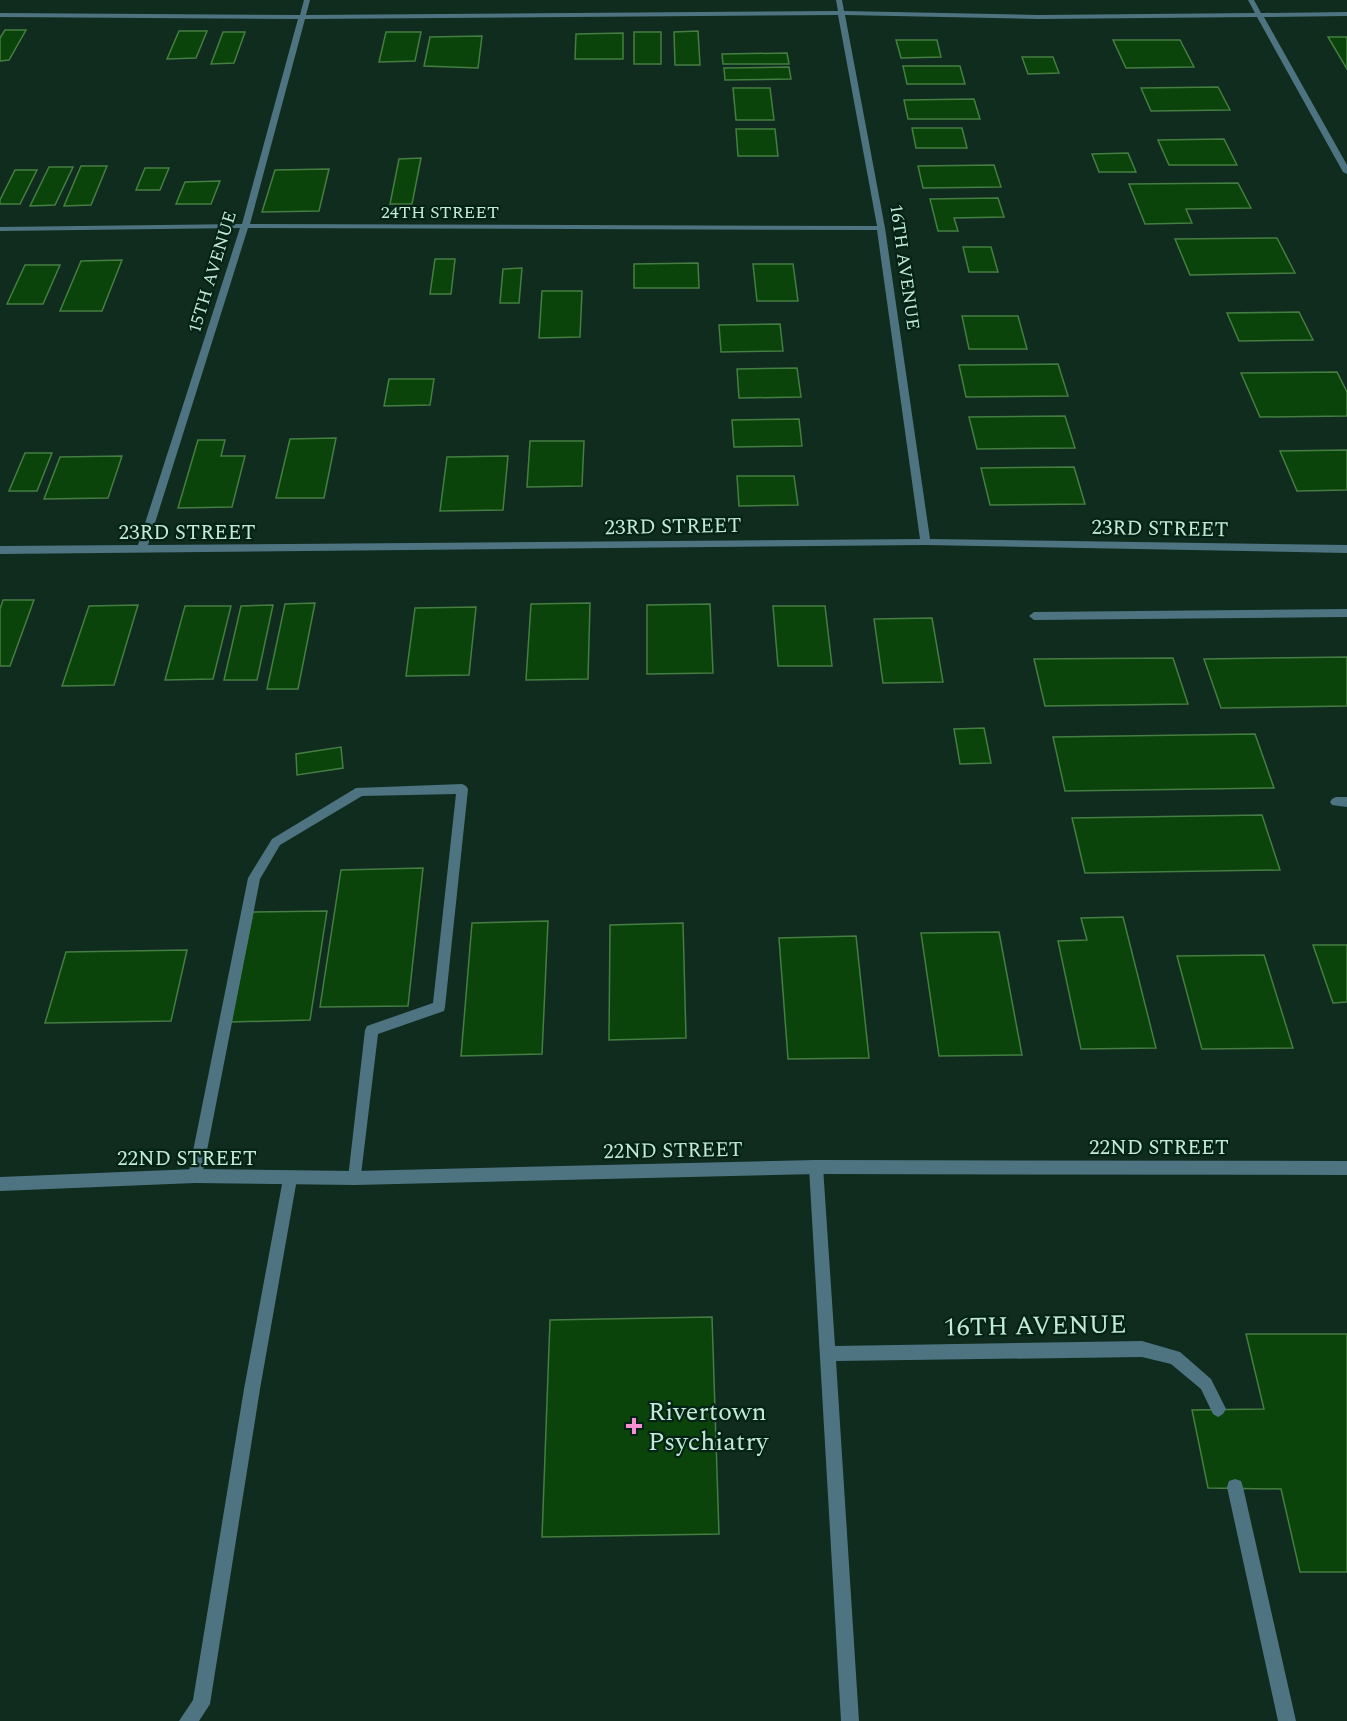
<svg xmlns="http://www.w3.org/2000/svg" width="1347" height="1721" font-family="Spectral,serif">
<style>
.building{fill:#0a440a;stroke:#467d43;stroke-width:1.5}
.lines{fill:none;stroke-linecap:round;stroke-linejoin:round}
.lane{fill:#4e7481;fill-rule:evenodd}
.street{fill:#4e7481;fill-rule:evenodd}
.poi-dot{fill:#f690d0;stroke:#052216;stroke-width:2}
.labels{text-anchor:middle;stroke-width:4.5;stroke-linejoin:round;paint-order:stroke}
.far-street-label{font-size:18px;fill:#c2ebd6;stroke:#052216}
.street-label{font-size:21px;fill:#c2ebd6;stroke:#052216}
.near-street-label{font-size:26px;fill:#c2ebd6;stroke:#052216}
.near-poi-label{font-size:26px;fill:#c2ebd6;stroke:#052216;text-anchor:start}
</style>
<rect width="100%" height="100%" fill="#0f2c1f"/>
<path class="building" d="M 5,30 L 26,30 L 9,60 L 0,61 L 0,38 Z
M 179,31 L 207,31 L 196,58 L 167,59 Z
M 698,31 L 700,65 L 675,65 L 674,32 Z
M 223,32 L 245,32 L 234,63 L 211,64 Z
M 386,32 L 421,32 L 415,61 L 379,62 Z
M 634,32 L 661,32 L 661,64 L 634,64 Z
M 623,33 L 623,59 L 575,59 L 576,34 Z
M 482,36 L 478,68 L 424,66 L 430,37 Z
M 1328,37 L 1347,37 L 1347,69 Z
M 896,40 L 937,40 L 941,57 L 901,58 Z
M 1113,40 L 1180,40 L 1194,67 L 1126,68 Z
M 787,53 L 789,64 L 723,64 L 722,54 Z
M 1022,57 L 1053,57 L 1059,73 L 1028,74 Z
M 903,66 L 960,66 L 965,84 L 907,84 Z
M 789,67 L 791,79 L 725,80 L 724,68 Z
M 1218,87 L 1230,110 L 1151,111 L 1141,88 Z
M 733,88 L 770,88 L 774,120 L 736,120 Z
M 974,99 L 980,119 L 908,119 L 904,100 Z
M 912,128 L 962,128 L 967,148 L 916,148 Z
M 736,129 L 775,129 L 778,156 L 738,156 Z
M 1224,139 L 1237,165 L 1169,165 L 1158,140 Z
M 1128,153 L 1136,172 L 1099,172 L 1092,154 Z
M 421,158 L 412,204 L 390,204 L 399,159 Z
M 994,165 L 1001,187 L 923,188 L 918,166 Z
M 81,166 L 107,166 L 91,205 L 64,206 Z
M 49,167 L 73,167 L 55,205 L 30,206 Z
M 145,168 L 169,168 L 160,190 L 136,190 Z
M 329,169 L 319,211 L 262,212 L 275,170 Z
M 15,170 L 37,170 L 20,204 L 0,204 L 0,200 Z
M 220,181 L 211,204 L 176,204 L 185,182 Z
M 1238,183 L 1251,208 L 1186,209 L 1192,223 L 1145,224 L 1129,184 Z
M 998,198 L 1004,217 L 954,218 L 958,231 L 938,231 L 930,199 Z
M 1277,238 L 1295,273 L 1190,275 L 1175,239 Z
M 963,247 L 991,247 L 998,272 L 969,272 Z
M 435,259 L 455,259 L 451,294 L 430,294 Z
M 122,260 L 102,311 L 60,311 L 81,261 Z
M 698,263 L 699,288 L 634,288 L 634,264 Z
M 753,264 L 793,264 L 798,301 L 757,301 Z
M 25,265 L 60,265 L 43,304 L 7,304 Z
M 522,268 L 519,303 L 500,303 L 503,269 Z
M 542,291 L 582,291 L 580,337 L 539,338 Z
M 1299,312 L 1313,340 L 1239,341 L 1227,313 Z
M 962,316 L 1018,316 L 1027,349 L 969,349 Z
M 780,324 L 783,351 L 721,352 L 719,325 Z
M 1058,364 L 1068,396 L 966,397 L 959,365 Z
M 797,368 L 801,397 L 739,398 L 737,369 Z
M 1337,372 L 1347,392 L 1347,416 L 1260,417 L 1241,373 Z
M 389,379 L 434,379 L 430,405 L 384,406 Z
M 1065,416 L 1075,448 L 977,449 L 969,417 Z
M 799,419 L 802,446 L 734,447 L 732,420 Z
M 336,438 L 324,498 L 276,498 L 290,439 Z
M 198,440 L 225,440 L 221,456 L 245,456 L 232,507 L 178,508 Z
M 530,441 L 584,441 L 582,486 L 527,487 Z
M 1347,450 L 1347,490 L 1297,491 L 1280,451 Z
M 25,453 L 52,453 L 37,491 L 9,491 Z
M 122,456 L 108,498 L 44,499 L 60,457 Z
M 508,456 L 503,510 L 440,511 L 447,457 Z
M 1074,467 L 1085,504 L 990,505 L 981,468 Z
M 737,476 L 794,476 L 798,505 L 739,506 Z
M 3,600 L 34,600 L 10,666 L 0,666 L 0,609 Z
M 315,603 L 298,689 L 267,689 L 285,604 Z
M 590,603 L 588,679 L 526,680 L 531,604 Z
M 710,604 L 713,673 L 647,674 L 647,605 Z
M 138,605 L 114,685 L 62,686 L 89,606 Z
M 273,605 L 257,680 L 224,680 L 241,606 Z
M 185,606 L 231,606 L 213,679 L 165,680 Z
M 773,606 L 825,606 L 832,666 L 778,666 Z
M 476,607 L 469,675 L 406,676 L 415,608 Z
M 932,618 L 943,682 L 883,683 L 874,619 Z
M 1347,657 L 1347,706 L 1221,708 L 1204,659 Z
M 1173,658 L 1188,704 L 1045,706 L 1034,659 Z
M 984,728 L 991,763 L 960,764 L 954,729 Z
M 1255,734 L 1274,788 L 1065,791 L 1053,737 Z
M 341,747 L 343,768 L 297,775 L 296,754 Z
M 1262,815 L 1280,870 L 1085,873 L 1072,818 Z
M 423,868 L 408,1006 L 320,1007 L 341,870 Z
M 327,911 L 310,1020 L 231,1022 L 253,912 Z
M 1123,917 L 1156,1048 L 1081,1049 L 1058,941 L 1087,940 L 1081,918 Z
M 548,921 L 542,1054 L 461,1056 L 472,923 Z
M 683,923 L 686,1038 L 609,1040 L 610,925 Z
M 999,932 L 1022,1055 L 939,1056 L 921,933 Z
M 856,936 L 869,1058 L 788,1059 L 779,938 Z
M 1313,945 L 1347,945 L 1347,1002 L 1333,1003 Z
M 187,950 L 171,1021 L 45,1023 L 66,952 Z
M 1264,955 L 1293,1048 L 1202,1049 L 1177,956 Z
M 712,1317 L 719,1534 L 542,1537 L 550,1320 Z
M 1246,1334 L 1347,1334 L 1347,1572 L 1300,1572 L 1281,1489 L 1208,1488 L 1192,1410 L 1264,1409 Z"/>
<g class="lines">
<path class="lane" d="M 1347,609 L 1347,617 L 1034,620 L 1029,616 L 1034,612 Z
M 462,784 L 466,786 L 468,789 L 445,1007 L 444,1011 L 378,1034 L 360,1183 L 355,1185 L 350,1183 L 348,1178 L 365,1030 L 367,1026 L 433,1003 L 456,794 L 362,796 L 280,845 L 260,879 L 202,1176 L 200,1181 L 195,1183 L 190,1181 L 188,1176 L 248,878 L 272,839 L 356,788 Z
M 1336,797 L 1347,797 L 1347,807 L 1332,805 L 1330,802 L 1332,799 Z
M 816,1160 L 821,1162 L 823,1167 L 835,1346 L 1142,1341 L 1180,1352 L 1211,1379 L 1226,1409 L 1223,1414 L 1218,1417 L 1213,1414 L 1201,1389 L 1171,1364 L 1142,1357 L 836,1361 L 859,1721 L 841,1721 L 809,1167 L 811,1162 Z
M 290,1172 L 295,1174 L 297,1179 L 260,1389 L 210,1704 L 199,1721 L 179,1721 L 193,1700 L 244,1389 L 283,1179 L 285,1174 Z
M 1235,1479 L 1241,1481 L 1243,1487 L 1296,1721 L 1278,1721 L 1227,1487 L 1229,1481 Z"/>
<path class="street" d="M 304,0 L 310,0 L 306,15 L 838,11 L 836,0 L 842,0 L 844,11 L 1038,15 L 1255,13 L 1248,0 L 1254,0 L 1261,13 L 1347,12 L 1347,16 L 1264,17 L 1347,165 L 1347,174 L 1343,172 L 1257,17 L 1038,19 L 845,15 L 885,228 L 930,539 L 1347,545 L 1347,553 L 925,545 L 0,554 L 0,546 L 138,545 L 240,228 L 0,231 L 0,227 L 242,224 L 298,19 L 0,17 L 0,13 L 300,15 ZM 838,15 L 877,226 L 250,224 L 305,19 ZM 248,228 L 877,230 L 920,539 L 148,545 Z
M 816,1160 L 1347,1161 L 1347,1175 L 816,1174 L 355,1185 L 195,1183 L 0,1191 L 0,1177 L 195,1169 L 355,1171 Z"/>
</g>
<path class="poi-dot" d="M631 1417h6v6h6v6h-6v6h-6v-6h-6v-6h6z"/>
<g class="labels">
<g class="far-street-label">
<text x="440" y="218">24TH STREET</text>
<text transform="translate(905 267) rotate(82)" y="6">16TH AVENUE</text>
<text transform="translate(212 272) rotate(-73)" y="6">15TH AVENUE</text>
</g>
<g class="street-label">
<text transform="translate(673 526) rotate(-1)" y="7">23RD STREET</text>
<text transform="translate(1160 528) rotate(1)" y="7">23RD STREET</text>
<text x="187" y="539">23RD STREET</text>
<text x="1159" y="1154">22ND STREET</text>
<text transform="translate(673 1150) rotate(-1)" y="7">22ND STREET</text>
<text x="187" y="1165">22ND STREET</text>
</g>
<g class="near-street-label">
<text transform="translate(1035 1325) rotate(-1)" y="9">16TH AVENUE</text>
</g>
<g class="near-poi-label">
<text x="648" y="1420">Rivertown<tspan x="648" dy="30">Psychiatry</tspan></text>
</g>
</g>
</svg>
